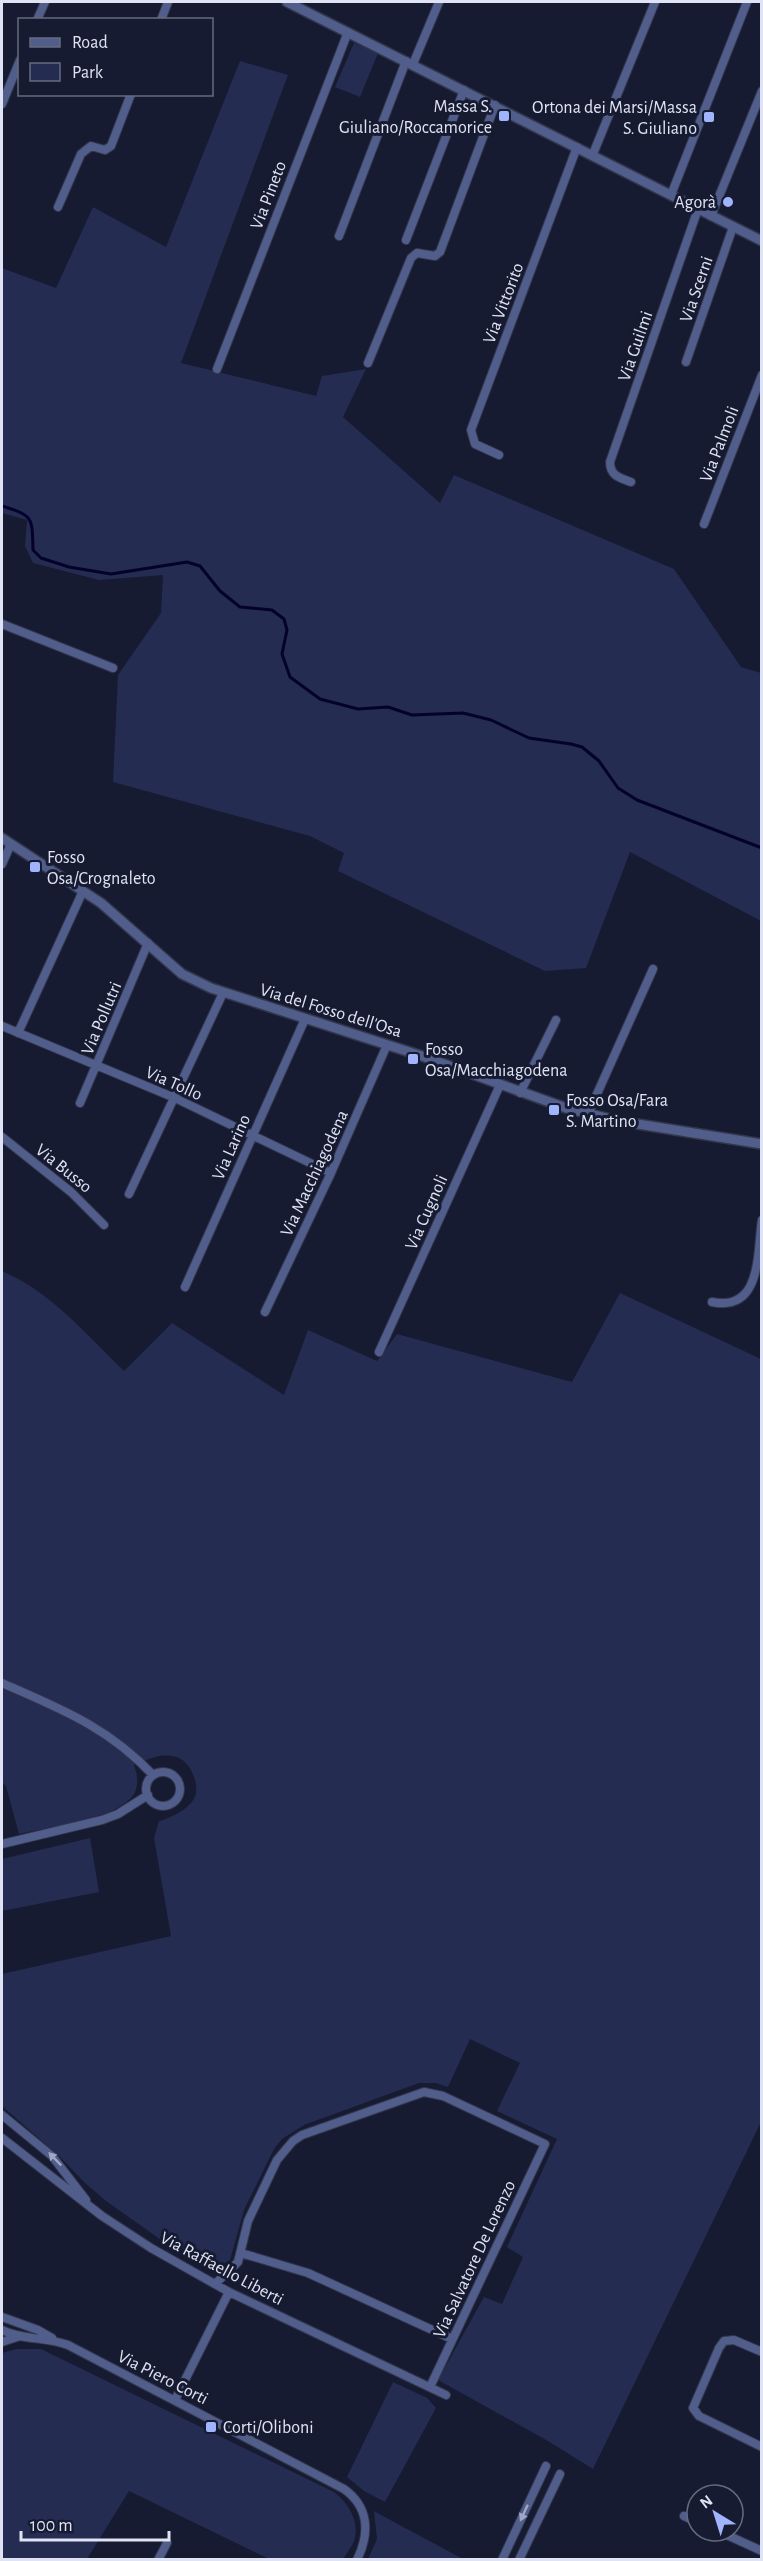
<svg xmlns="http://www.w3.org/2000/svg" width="763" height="2561" font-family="'Alegreya Sans',sans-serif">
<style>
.green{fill:#242c51}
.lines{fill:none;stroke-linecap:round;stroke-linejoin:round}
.stream{stroke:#04022d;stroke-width:3}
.minor-casing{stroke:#32374c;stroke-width:10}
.tertiary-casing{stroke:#32374c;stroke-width:12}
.minor{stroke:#515d8a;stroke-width:8}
.tertiary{stroke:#515d8a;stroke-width:9}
.oneway{fill:#9fa7c4}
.poi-dot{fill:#a0b3fd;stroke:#161b31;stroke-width:2}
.labels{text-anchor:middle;stroke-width:6;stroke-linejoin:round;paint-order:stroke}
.poi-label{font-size:18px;fill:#dfe3f3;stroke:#161b31;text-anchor:start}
.street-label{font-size:18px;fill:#dfe3f3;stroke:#161b31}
</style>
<rect width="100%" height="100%" fill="#161b31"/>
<path class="green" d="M 354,43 L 378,53 L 360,97 L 335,87 Z
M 240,61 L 288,75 L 181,363 L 316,396 L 322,376 L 366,369 L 343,417 L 440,503 L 454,475 L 674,569 L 741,667 L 761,673 L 761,921 L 630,852 L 586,968 L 545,971 L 338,871 L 344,853 L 310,836 L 113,782 L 118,675 L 161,613 L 163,575 L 99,580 L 33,563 L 25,546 L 27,520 L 2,513 L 2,268 L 56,288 L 93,207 L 166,247 Z
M 2,1271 C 51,1292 86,1334 124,1371 L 172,1323 L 284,1395 L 308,1330 L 377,1361 L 397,1334 L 572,1382 L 620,1293 L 761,1359 L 761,2122 L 593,2469 L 548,2441 L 438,2380 L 484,2297 L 502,2304 L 523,2257 L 507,2247 L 557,2139 L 497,2111 L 520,2063 L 470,2039 L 448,2087 L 436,2083 L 419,2083 L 304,2125 L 282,2139 L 274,2149 L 244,2210 L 230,2260 L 212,2270 L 171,2247 L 106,2201 L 85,2183 L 59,2156 L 2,2106 L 2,1974 L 171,1936 L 154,1838 L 159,1821 C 171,1818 187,1810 194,1799 C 201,1787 191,1763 179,1758 C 175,1756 165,1755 160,1756 C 152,1757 142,1762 134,1765 C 137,1774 139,1782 135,1792 C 123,1818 46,1828 19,1834 L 6,1786 L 2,1783 Z
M 90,1838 L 99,1892 L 2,1911 L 2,1859 Z
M 16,2349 L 41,2349 L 334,2492 C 347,2502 359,2519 355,2538 C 353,2545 347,2553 343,2559 L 269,2559 L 129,2491 L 87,2559 L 2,2559 L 2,2353 Z
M 393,2382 L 427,2398 L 436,2408 L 385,2502 L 364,2491 L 347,2477 Z
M 374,2511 L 381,2515 L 463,2559 L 368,2559 L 377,2539 Z"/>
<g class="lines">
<path class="stream" d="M 2,506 C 34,516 32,517 33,550 L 41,558 L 69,567 L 111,574 L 187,562 L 200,566 L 220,591 L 240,607 L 272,610 L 284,619 L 287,630 L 282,654 L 290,677 L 320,699 L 358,709 L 388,707 L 412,715 L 463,713 L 491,720 L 529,738 L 571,744 L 582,747 L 599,761 L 618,788 L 637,800 L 762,848"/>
<defs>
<path id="minor" d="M 37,20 L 45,2
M 161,20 L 168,2
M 413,64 L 439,2
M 2,104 L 20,60
M 593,154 L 655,2
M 671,195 L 747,2
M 58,207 L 81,154 L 91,146 L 105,150 L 111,146 L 131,94
M 711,216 L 762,91
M 339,236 L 406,61
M 406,240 L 464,90
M 686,362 L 733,227
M 368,363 L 411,258 L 417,253 L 435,256 L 440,252 L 495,105
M 217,369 L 348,32
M 499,455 L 475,444 L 471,430 L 577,147
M 631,482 C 620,478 610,476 610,462 L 698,209
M 704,524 L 762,375
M 2,624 L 113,668
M 2,864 L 11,844
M 2,1026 L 175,1098 L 331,1173
M 18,1033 L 83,891
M 520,1093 L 556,1020
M 80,1103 L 148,943
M 588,1114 L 653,969
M 2,1137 L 71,1192 L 104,1225
M 129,1194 L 223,993
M 185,1287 L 305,1019
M 712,1302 C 762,1312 757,1253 762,1220
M 265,1312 L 331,1173 L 387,1045
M 379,1352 L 500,1085
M 2,1683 C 61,1709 108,1727 153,1775
M146 1789a17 17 0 1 1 34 0a17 17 0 1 1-34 0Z
M 2,1844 L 102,1820 L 118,1814 L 148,1795
M 2,2115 L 52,2156 L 86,2200
M 2,2138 L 102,2216 L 151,2248 L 229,2292 L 446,2395
M 241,2253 L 308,2273 L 452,2339
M 215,2284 L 238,2262 L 248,2221 L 277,2160 L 293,2141 L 302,2135 L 424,2092 L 443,2096 L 545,2144 L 430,2387
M 2,2317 L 38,2330 L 52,2338
M 2,2330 C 22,2340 46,2337 68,2345 L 344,2489 C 369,2507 370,2533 357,2560
M 2,2342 L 17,2337
M 762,2352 L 734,2340 L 724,2341 L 719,2348 L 693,2408 L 699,2416 L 762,2447
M 175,2400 L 229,2292
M 684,2516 L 697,2522
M 718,2531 L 762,2551
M 158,2560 L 167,2543
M 502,2560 L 546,2466
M 519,2560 L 560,2474"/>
<path id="tertiary" d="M 287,2 L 762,241
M 2,838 L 101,903 L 182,974 L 211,988 L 422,1056 L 569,1109 L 619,1121 L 762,1144"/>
</defs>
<use href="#minor" class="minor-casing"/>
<use href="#tertiary" class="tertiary-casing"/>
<use href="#minor" class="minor"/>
<use href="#tertiary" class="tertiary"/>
</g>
<defs><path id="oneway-solid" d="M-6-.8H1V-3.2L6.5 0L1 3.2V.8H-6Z" transform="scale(1.5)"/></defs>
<g class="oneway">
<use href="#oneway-solid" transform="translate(55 2159) rotate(-134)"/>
<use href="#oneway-solid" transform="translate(524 2513) rotate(115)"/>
</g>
<g class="poi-dot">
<rect x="498" y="110" width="12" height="12" rx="3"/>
<rect x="703" y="111" width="12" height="12" rx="3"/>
<circle cx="728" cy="202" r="6"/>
<rect x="29" y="861" width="12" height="12" rx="3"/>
<rect x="407" y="1053" width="12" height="12" rx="3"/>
<rect x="548" y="1104" width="12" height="12" rx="3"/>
<rect x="205" y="2421" width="12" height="12" rx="3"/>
</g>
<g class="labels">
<g class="poi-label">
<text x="492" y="112" text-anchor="end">Massa S.<tspan x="492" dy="21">Giuliano/Roccamorice</tspan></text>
<text x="697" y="113" text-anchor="end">Ortona dei Marsi/Massa<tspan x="697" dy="21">S. Giuliano</tspan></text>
<text x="716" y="208" text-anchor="end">Agorà</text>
<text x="47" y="863">Fosso<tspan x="47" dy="21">Osa/Crognaleto</tspan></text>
<text x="425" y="1055">Fosso<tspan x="425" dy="21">Osa/Macchiagodena</tspan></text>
<text x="566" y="1106">Fosso Osa/Fara<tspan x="566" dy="21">S. Martino</tspan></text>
<text x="223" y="2433">Corti/Oliboni</text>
</g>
<g class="street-label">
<text transform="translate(268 195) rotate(-69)" y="6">Via Pineto</text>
<text transform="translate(696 289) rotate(-71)" y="6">Via Scerni</text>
<text transform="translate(503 303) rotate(-69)" y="6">Via Vittorito</text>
<text transform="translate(635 346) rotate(-71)" y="6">Via Guilmi</text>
<text transform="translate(719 444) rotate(-69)" y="6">Via Palmoli</text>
<text transform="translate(331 1010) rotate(17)" y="6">Via del Fosso dell'Osa</text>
<text transform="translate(101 1018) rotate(-67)" y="6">Via Pollutri</text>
<text transform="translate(174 1083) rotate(24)" y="6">Via Tollo</text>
<text transform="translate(231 1147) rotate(-66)" y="6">Via Larino</text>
<text transform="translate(64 1168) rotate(39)" y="6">Via Busso</text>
<text transform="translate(314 1173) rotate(-65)" y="6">Via Macchiagodena</text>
<text transform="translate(426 1212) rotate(-66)" y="6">Via Cugnoli</text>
<text transform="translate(474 2259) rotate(-65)" y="6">Via Salvatore De Lorenzo</text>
<text transform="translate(222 2268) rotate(28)" y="6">Via Raffaello Liberti</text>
<text transform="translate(163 2377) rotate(27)" y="6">Via Piero Corti</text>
</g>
</g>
<rect width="763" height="2561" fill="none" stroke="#dfe3f3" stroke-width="6"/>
<rect x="18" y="18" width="195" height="78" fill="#161b31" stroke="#666b7f" stroke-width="1.5"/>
<rect x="30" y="38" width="30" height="9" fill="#515d8a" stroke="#666b7f" stroke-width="1.5"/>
<text x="72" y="48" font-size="18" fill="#dfe3f3">Road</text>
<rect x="30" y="63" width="30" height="18" fill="#242c51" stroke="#666b7f" stroke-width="1.5"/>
<text x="72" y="78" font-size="18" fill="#dfe3f3">Park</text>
<g transform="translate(715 2513) rotate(322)"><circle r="28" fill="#161b31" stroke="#666b7f" stroke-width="1.5"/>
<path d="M0-4.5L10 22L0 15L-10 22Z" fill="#a0b3fd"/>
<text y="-9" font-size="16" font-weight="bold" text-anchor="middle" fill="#dfe3f3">N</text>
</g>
<path d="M21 2531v9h148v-9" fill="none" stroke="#dfe3f3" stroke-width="3"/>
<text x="30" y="2531" font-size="18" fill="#dfe3f3" stroke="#161b31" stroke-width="4.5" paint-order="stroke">100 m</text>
</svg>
